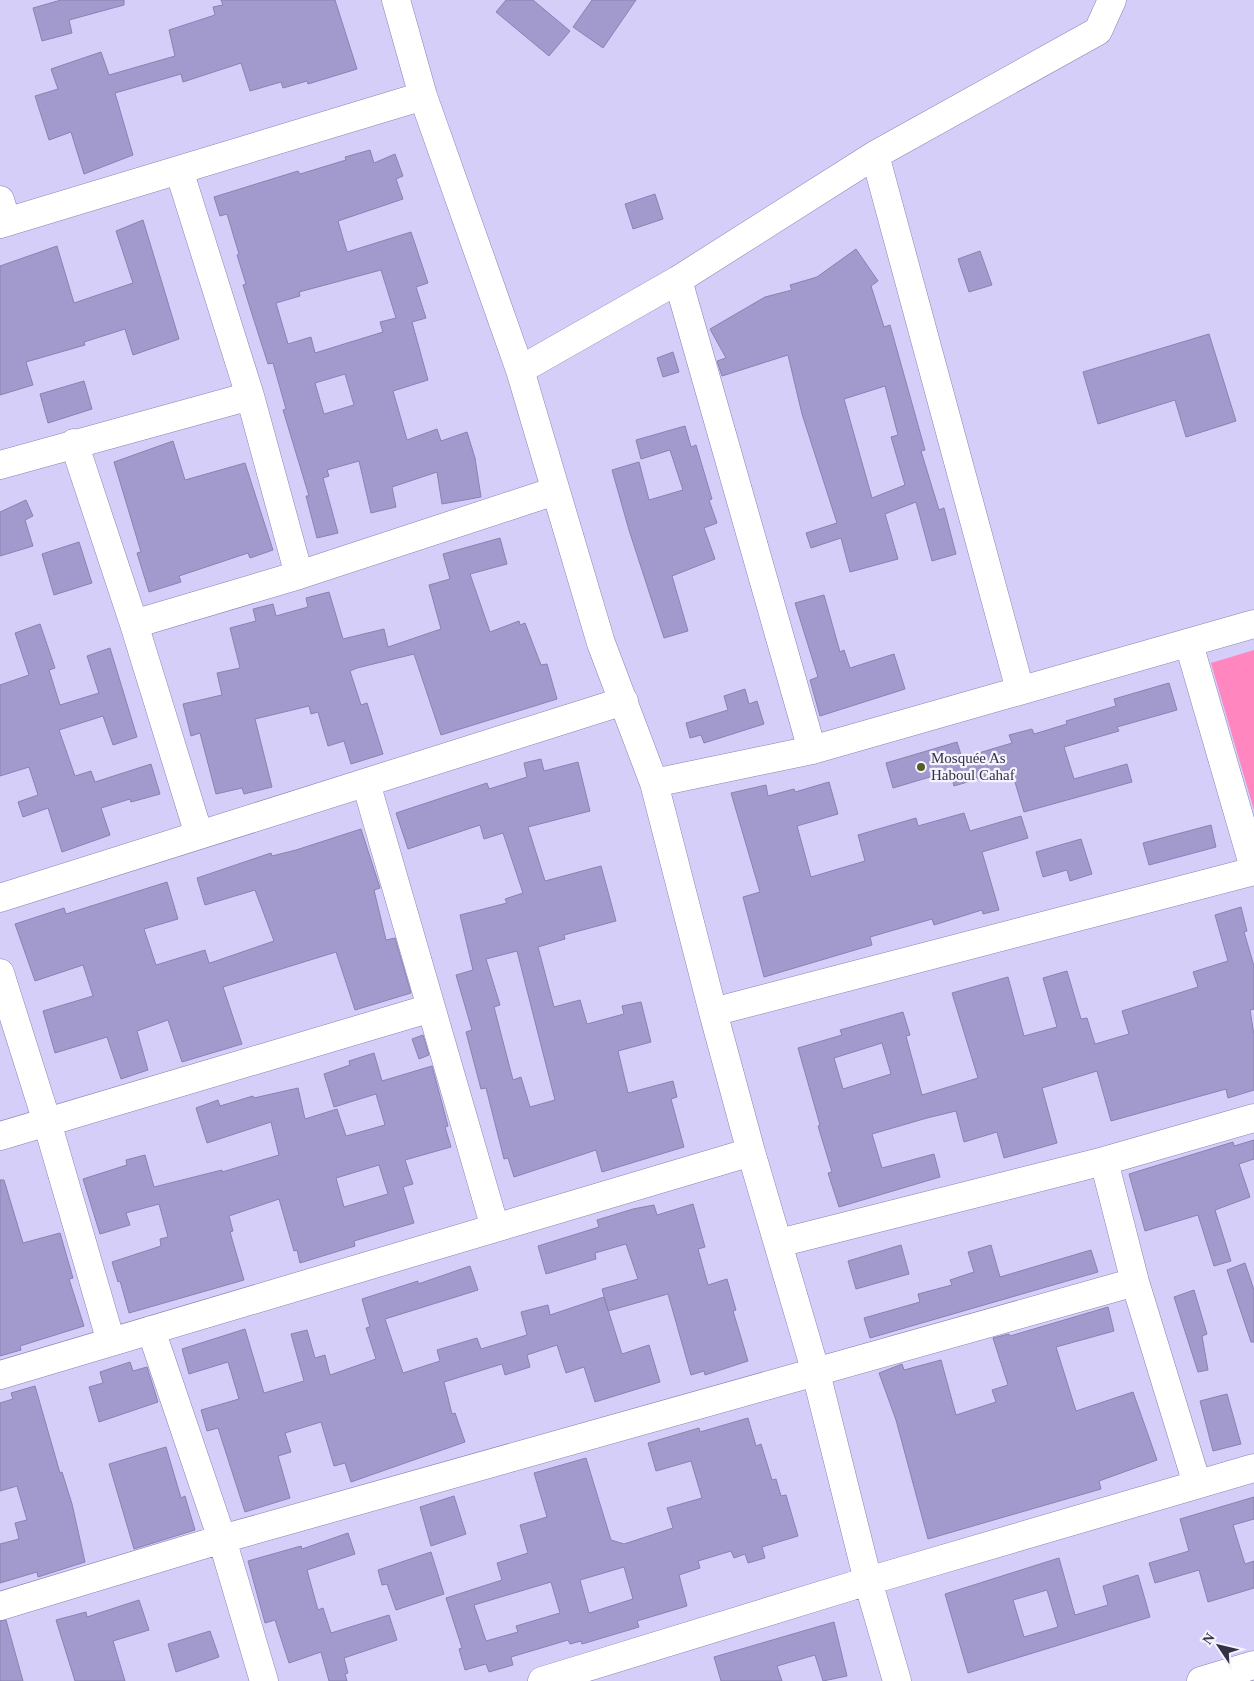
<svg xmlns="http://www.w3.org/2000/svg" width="1254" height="1681" font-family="'Times New Roman',serif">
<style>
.green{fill:#ff86bf}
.building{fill:#a29acc;stroke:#8a82b3;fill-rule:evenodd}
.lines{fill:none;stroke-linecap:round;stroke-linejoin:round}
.minor-casing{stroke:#8a82b3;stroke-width:29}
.minor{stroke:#fff;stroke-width:28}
.poi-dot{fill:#595c29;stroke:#f5f3fe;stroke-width:2}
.labels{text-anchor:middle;stroke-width:4.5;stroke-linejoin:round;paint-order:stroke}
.poi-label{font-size:15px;fill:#343146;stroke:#f5f3fe;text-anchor:start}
</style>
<rect width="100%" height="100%" fill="#d4cef9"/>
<path class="green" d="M 1254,650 L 1254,810 L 1211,663 Z"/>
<path class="building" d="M 61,0 L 124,0 L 124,5 L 69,20 L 72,33 L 42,41 L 33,8 Z
M 221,0 L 335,0 L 357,69 L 308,84 L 307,81 L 283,88 L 281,82 L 250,91 L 241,63 L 183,82 L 181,74 L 115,93 L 133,155 L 84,174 L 71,132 L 49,140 L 35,96 L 58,89 L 51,69 L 101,52 L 109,75 L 175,56 L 169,30 L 215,15 L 213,7 L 223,5 Z
M 506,0 L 533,0 L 570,31 L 549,56 L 496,12 Z
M 592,0 L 636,0 L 603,48 L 573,27 Z
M 370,150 L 374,163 L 395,154 L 403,176 L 396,179 L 403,199 L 338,221 L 347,252 L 411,232 L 428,283 L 416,287 L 426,318 L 412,322 L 428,380 L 393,391 L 407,440 L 437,429 L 441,441 L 467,432 L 475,458 L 481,497 L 442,504 L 437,472 L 392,487 L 396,507 L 371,513 L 359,461 L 327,470 L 329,476 L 323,478 L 338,533 L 317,538 L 306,496 L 309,496 L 283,410 L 286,409 L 273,363 L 268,364 L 251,311 L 243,285 L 246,284 L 237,255 L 239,254 L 227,214 L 220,216 L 214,197 L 298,171 L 300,174 L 346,160 L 345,157 ZM 381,270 L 396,318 L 380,322 L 383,332 L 315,353 L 311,337 L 288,344 L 276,303 L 300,296 L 299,292 ZM 345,374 L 354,405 L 324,414 L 315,383 Z
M 655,194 L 663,219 L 633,229 L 625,204 Z
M 143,220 L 179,339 L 133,355 L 125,329 L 84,342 L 85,345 L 26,362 L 33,385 L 0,395 L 0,266 L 57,246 L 74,303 L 133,283 L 116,231 Z
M 856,249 L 878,281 L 871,286 L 884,327 L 890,325 L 925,450 L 921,451 L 939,510 L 944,508 L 956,554 L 932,561 L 916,502 L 885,514 L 898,559 L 850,572 L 841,538 L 811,548 L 806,533 L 837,523 L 802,414 L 788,355 L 722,376 L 717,361 L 726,358 L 710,329 L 765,297 L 792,290 L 790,285 L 817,277 ZM 885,386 L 898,435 L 891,437 L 905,485 L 872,498 L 844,399 Z
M 980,251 L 992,285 L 969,292 L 958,259 Z
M 1209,334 L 1236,421 L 1186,437 L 1175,400 L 1098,424 L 1083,372 Z
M 673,352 L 679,372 L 663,377 L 657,358 Z
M 84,381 L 92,409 L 48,423 L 40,394 Z
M 685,426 L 691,447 L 696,445 L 712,499 L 709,500 L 717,523 L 704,528 L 715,559 L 672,576 L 688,631 L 664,638 L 629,530 L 612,470 L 639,462 L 649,500 L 683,490 L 670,450 L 641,459 L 636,440 Z
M 173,441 L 185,480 L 245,463 L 273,550 L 250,558 L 248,553 L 179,576 L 181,582 L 149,592 L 137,553 L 141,552 L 114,462 Z
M 26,500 L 33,516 L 25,520 L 33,546 L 0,556 L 0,512 Z
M 500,538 L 507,564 L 470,574 L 490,632 L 519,621 L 520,625 L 525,623 L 541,665 L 547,664 L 557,699 L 441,735 L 414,654 L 357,668 L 350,671 L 361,705 L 367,703 L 383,754 L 351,764 L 344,741 L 328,746 L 318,712 L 311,714 L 309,706 L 255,719 L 272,787 L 244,794 L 242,788 L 216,794 L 200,733 L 191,736 L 183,704 L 222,695 L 217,673 L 240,668 L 230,628 L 256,621 L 253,609 L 273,604 L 276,616 L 308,607 L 306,598 L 329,592 L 343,639 L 384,629 L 388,647 L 441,629 L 429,585 L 450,579 L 443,554 Z
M 79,542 L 92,583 L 54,595 L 42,554 Z
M 824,595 L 840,652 L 844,650 L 850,668 L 894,654 L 905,689 L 820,716 L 810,680 L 818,677 L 795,603 Z
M 40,624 L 55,668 L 49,670 L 60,705 L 99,693 L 87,656 L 110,648 L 137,737 L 113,745 L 103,716 L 59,730 L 75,776 L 91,771 L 95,782 L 151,764 L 160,794 L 131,802 L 130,799 L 101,808 L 110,835 L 62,852 L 48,808 L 23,817 L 18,802 L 38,795 L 29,767 L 0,776 L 0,685 L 29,675 L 15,633 Z
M 1169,683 L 1177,710 L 1117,727 L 1119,731 L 1064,747 L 1074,779 L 1127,764 L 1132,782 L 1024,812 L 1011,769 L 954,786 L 950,771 L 893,788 L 886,763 L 957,742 L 962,758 L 1012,743 L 1009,735 L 1032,729 L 1034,734 L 1067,724 L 1066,721 L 1116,706 L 1114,699 Z
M 745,689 L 749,704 L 757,701 L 764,724 L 704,743 L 701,735 L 690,738 L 686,723 L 728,710 L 724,696 Z
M 541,759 L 544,771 L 578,762 L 590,811 L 528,827 L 545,881 L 601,866 L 616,921 L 564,935 L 565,939 L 538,947 L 554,1007 L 580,1000 L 587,1024 L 624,1014 L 622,1006 L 641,1002 L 651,1042 L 618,1051 L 628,1093 L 673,1081 L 677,1097 L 671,1099 L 684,1147 L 602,1172 L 596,1150 L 514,1177 L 508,1158 L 504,1159 L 486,1088 L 481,1089 L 466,1032 L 472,1030 L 456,975 L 473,970 L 460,915 L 507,903 L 505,899 L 523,893 L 503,833 L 484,839 L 480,825 L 408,849 L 396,813 L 487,783 L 489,789 L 527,777 L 524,763 ZM 517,951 L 555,1100 L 530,1107 L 521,1077 L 513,1080 L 494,1007 L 500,1005 L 486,959 Z
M 829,782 L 838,814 L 797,826 L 811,877 L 865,861 L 858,835 L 916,818 L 918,826 L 964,813 L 970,831 L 1021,816 L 1028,838 L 982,852 L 999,910 L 983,914 L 982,910 L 934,925 L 932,919 L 870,937 L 872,945 L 764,977 L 743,897 L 760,892 L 731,793 L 766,785 L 768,796 L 794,789 L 795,792 Z
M 1211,825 L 1216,847 L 1149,865 L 1143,843 Z
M 361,829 L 380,888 L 374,890 L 386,940 L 395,938 L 411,993 L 355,1010 L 336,952 L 223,987 L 242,1044 L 182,1062 L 168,1020 L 137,1031 L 148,1070 L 121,1079 L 107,1037 L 55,1053 L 43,1011 L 93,996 L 83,965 L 35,981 L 15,924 L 64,908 L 66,914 L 167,882 L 178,919 L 144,929 L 156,965 L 205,950 L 209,963 L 213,962 L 274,941 L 255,890 L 205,905 L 197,878 L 271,853 L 272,856 L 296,850 Z
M 1081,839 L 1092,874 L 1070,881 L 1067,870 L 1043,877 L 1036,852 Z
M 1241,907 L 1247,931 L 1244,932 L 1254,966 L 1254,1009 L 1250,1010 L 1254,1035 L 1254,1090 L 1228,1098 L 1226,1089 L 1111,1121 L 1097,1071 L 1042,1088 L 1057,1143 L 1004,1158 L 997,1132 L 964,1142 L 956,1111 L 927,1118 L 872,1134 L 882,1168 L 934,1154 L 940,1177 L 839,1207 L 828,1173 L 832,1172 L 818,1126 L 820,1125 L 798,1048 L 842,1035 L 840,1030 L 903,1012 L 910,1035 L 906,1036 L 922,1095 L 978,1078 L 952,993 L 1008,977 L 1024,1036 L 1057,1027 L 1043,978 L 1067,971 L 1081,1019 L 1087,1018 L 1095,1044 L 1129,1034 L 1122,1011 L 1198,987 L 1193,972 L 1228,961 L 1215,915 ZM 882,1043 L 891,1074 L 843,1089 L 834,1058 Z
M 423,1035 L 429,1055 L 419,1059 L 412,1039 Z
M 374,1053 L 382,1081 L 432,1066 L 448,1126 L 445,1127 L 451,1147 L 405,1160 L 413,1184 L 403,1187 L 414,1223 L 354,1241 L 355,1246 L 300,1263 L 297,1250 L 294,1251 L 279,1199 L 229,1216 L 233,1231 L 230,1232 L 244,1280 L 129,1313 L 120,1281 L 118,1282 L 112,1262 L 161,1246 L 160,1239 L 168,1237 L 159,1204 L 126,1213 L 130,1225 L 100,1234 L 83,1179 L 127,1165 L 126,1160 L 145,1155 L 154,1187 L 222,1170 L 222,1172 L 279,1155 L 271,1122 L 207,1143 L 196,1108 L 218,1100 L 220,1106 L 253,1096 L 254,1098 L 298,1088 L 305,1119 L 337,1109 L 346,1136 L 385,1125 L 376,1094 L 334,1107 L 324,1074 L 350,1065 L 349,1061 ZM 379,1165 L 388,1194 L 344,1207 L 336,1178 Z
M 1254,1140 L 1254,1159 L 1239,1164 L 1250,1197 L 1215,1210 L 1231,1261 L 1214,1266 L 1198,1215 L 1145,1231 L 1129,1174 L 1233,1142 L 1234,1146 Z
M 0,1180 L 4,1180 L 23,1243 L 60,1233 L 73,1278 L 69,1279 L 84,1326 L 20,1346 L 21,1350 L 0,1356 Z
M 693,1204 L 705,1247 L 698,1249 L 708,1285 L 727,1279 L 736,1310 L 733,1311 L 748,1361 L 705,1375 L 704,1371 L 691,1375 L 668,1294 L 608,1311 L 602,1289 L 638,1279 L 626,1244 L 595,1253 L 596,1259 L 546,1274 L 538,1246 L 599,1227 L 597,1220 L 633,1209 L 654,1205 L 657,1215 Z
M 901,1245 L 909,1274 L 856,1289 L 848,1261 Z
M 991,1245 L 1000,1277 L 1091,1250 L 1098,1272 L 870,1338 L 864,1318 L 920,1302 L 918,1294 L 952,1285 L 950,1280 L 974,1272 L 968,1252 Z
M 1245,1263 L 1254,1290 L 1254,1342 L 1251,1342 L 1227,1270 Z
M 470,1266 L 478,1290 L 385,1319 L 403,1373 L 440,1361 L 437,1350 L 477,1338 L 481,1349 L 527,1335 L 521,1312 L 548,1305 L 550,1315 L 604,1297 L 622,1354 L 649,1345 L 660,1382 L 595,1402 L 584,1367 L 566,1373 L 557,1345 L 527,1355 L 530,1367 L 505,1375 L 502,1364 L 444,1382 L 452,1414 L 455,1413 L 465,1442 L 351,1482 L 345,1463 L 334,1466 L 321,1422 L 285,1433 L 291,1452 L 278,1456 L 290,1498 L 245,1512 L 218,1428 L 207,1431 L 201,1410 L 239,1399 L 228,1362 L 189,1374 L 182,1349 L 245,1329 L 264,1393 L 304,1381 L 291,1334 L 307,1330 L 315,1358 L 325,1355 L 330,1375 L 376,1359 L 366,1328 L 370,1327 L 362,1299 L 418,1281 L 418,1284 Z
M 1194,1290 L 1207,1334 L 1202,1336 L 1208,1370 L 1198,1372 L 1174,1297 Z
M 1108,1307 L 1114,1331 L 1056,1347 L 1076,1411 L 1133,1392 L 1157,1460 L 1099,1481 L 1101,1489 L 928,1539 L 896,1420 L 879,1373 L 902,1364 L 904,1370 L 941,1360 L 956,1415 L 996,1402 L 992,1390 L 1008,1385 L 993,1338 L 1009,1334 L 1010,1336 Z
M 130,1362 L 133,1371 L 147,1367 L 158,1402 L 99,1422 L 89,1387 L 103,1383 L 100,1372 Z
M 35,1386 L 60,1473 L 62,1472 L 72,1504 L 85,1562 L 38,1577 L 37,1572 L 0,1583 L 0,1544 L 19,1539 L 15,1523 L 27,1520 L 17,1486 L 0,1491 L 0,1403 L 13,1399 L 11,1393 Z
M 1227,1394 L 1241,1444 L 1213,1451 L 1200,1401 Z
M 748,1418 L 756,1446 L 761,1444 L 772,1480 L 776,1479 L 781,1496 L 786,1495 L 798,1536 L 762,1547 L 765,1558 L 748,1563 L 745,1554 L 734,1558 L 731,1551 L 698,1561 L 700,1568 L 679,1575 L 687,1606 L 637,1621 L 639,1627 L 582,1644 L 581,1641 L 570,1644 L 568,1640 L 511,1657 L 513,1665 L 489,1672 L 486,1664 L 465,1670 L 459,1649 L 462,1648 L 446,1598 L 502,1580 L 497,1563 L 528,1553 L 520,1525 L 547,1517 L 534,1473 L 586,1458 L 611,1540 L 624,1544 L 673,1528 L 667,1508 L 702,1498 L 691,1461 L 656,1471 L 648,1443 L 699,1428 L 700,1432 ZM 624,1567 L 633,1599 L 589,1613 L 580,1580 ZM 551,1582 L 560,1613 L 516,1626 L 518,1632 L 486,1641 L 474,1605 Z
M 166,1447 L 181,1498 L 185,1496 L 195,1530 L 134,1549 L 109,1464 Z
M 454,1496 L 466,1534 L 431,1546 L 420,1507 Z
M 1254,1497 L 1254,1519 L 1233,1525 L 1245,1564 L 1254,1561 L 1254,1588 L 1208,1602 L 1199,1570 L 1155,1583 L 1149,1563 L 1189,1551 L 1180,1519 Z
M 348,1533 L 355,1554 L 307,1570 L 318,1610 L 323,1608 L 331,1633 L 389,1615 L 397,1640 L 344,1658 L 348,1673 L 345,1674 L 347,1681 L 329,1681 L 321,1652 L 289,1663 L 275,1620 L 265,1623 L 248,1561 L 301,1546 L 302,1549 Z
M 431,1552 L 444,1594 L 396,1610 L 387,1584 L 382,1585 L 378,1570 Z
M 1059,1558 L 1075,1615 L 1108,1605 L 1103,1586 L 1138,1575 L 1150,1617 L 968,1673 L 945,1594 ZM 1047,1590 L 1058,1627 L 1024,1637 L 1013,1600 Z
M 139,1600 L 149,1630 L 113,1641 L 125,1681 L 75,1681 L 56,1620 L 86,1612 L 87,1617 Z
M 6,1620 L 23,1681 L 0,1681 L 0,1621 Z
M 834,1622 L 847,1676 L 823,1681 L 815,1655 L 777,1666 L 782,1681 L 721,1681 L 714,1657 Z
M 210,1631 L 219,1657 L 176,1672 L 168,1644 Z"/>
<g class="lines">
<defs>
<path id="minor" d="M 396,0 L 423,96 L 520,370 L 601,643 L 654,783 L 713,1012 L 751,1152 L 816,1373 L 868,1581 L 897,1681
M 875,155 L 1020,690
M 179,170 L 250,396 L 299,575
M 0,200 L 7,222
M 0,224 L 423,96
M 678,280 L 812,750
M 520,370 L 678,280 L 875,155 L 1098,31 L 1112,0
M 74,443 L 134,624 L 199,835
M 0,465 L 250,396
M 134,624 L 299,575 L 555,491
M 1189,644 L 1254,868
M 366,783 L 495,1228
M 654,783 L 812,750 L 1254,624
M 0,898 L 624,701
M 0,973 L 47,1122 L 111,1342
M 713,1012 L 1254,871
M 0,1136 L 431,1008
M 1104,1161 L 1135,1282 L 1197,1484
M 779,1243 L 1104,1161 L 1254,1118
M 151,1330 L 222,1539 L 264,1681
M 0,1375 L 751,1152
M 0,1606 L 222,1539 L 1135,1282
M 542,1681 L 868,1581 L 1254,1468
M 1201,1681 L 1254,1665"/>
</defs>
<use href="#minor" class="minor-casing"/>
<use href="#minor" class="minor"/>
</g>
<circle class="poi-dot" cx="921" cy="767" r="5"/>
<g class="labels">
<g class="poi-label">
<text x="931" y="763">Mosquée As<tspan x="931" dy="17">Haboul Cahaf</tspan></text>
</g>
</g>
<g transform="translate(1219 1646) rotate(305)" stroke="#f5f3fe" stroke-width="4" paint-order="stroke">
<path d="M0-4L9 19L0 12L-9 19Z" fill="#343146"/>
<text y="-8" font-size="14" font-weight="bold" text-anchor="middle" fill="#343146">N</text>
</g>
</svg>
